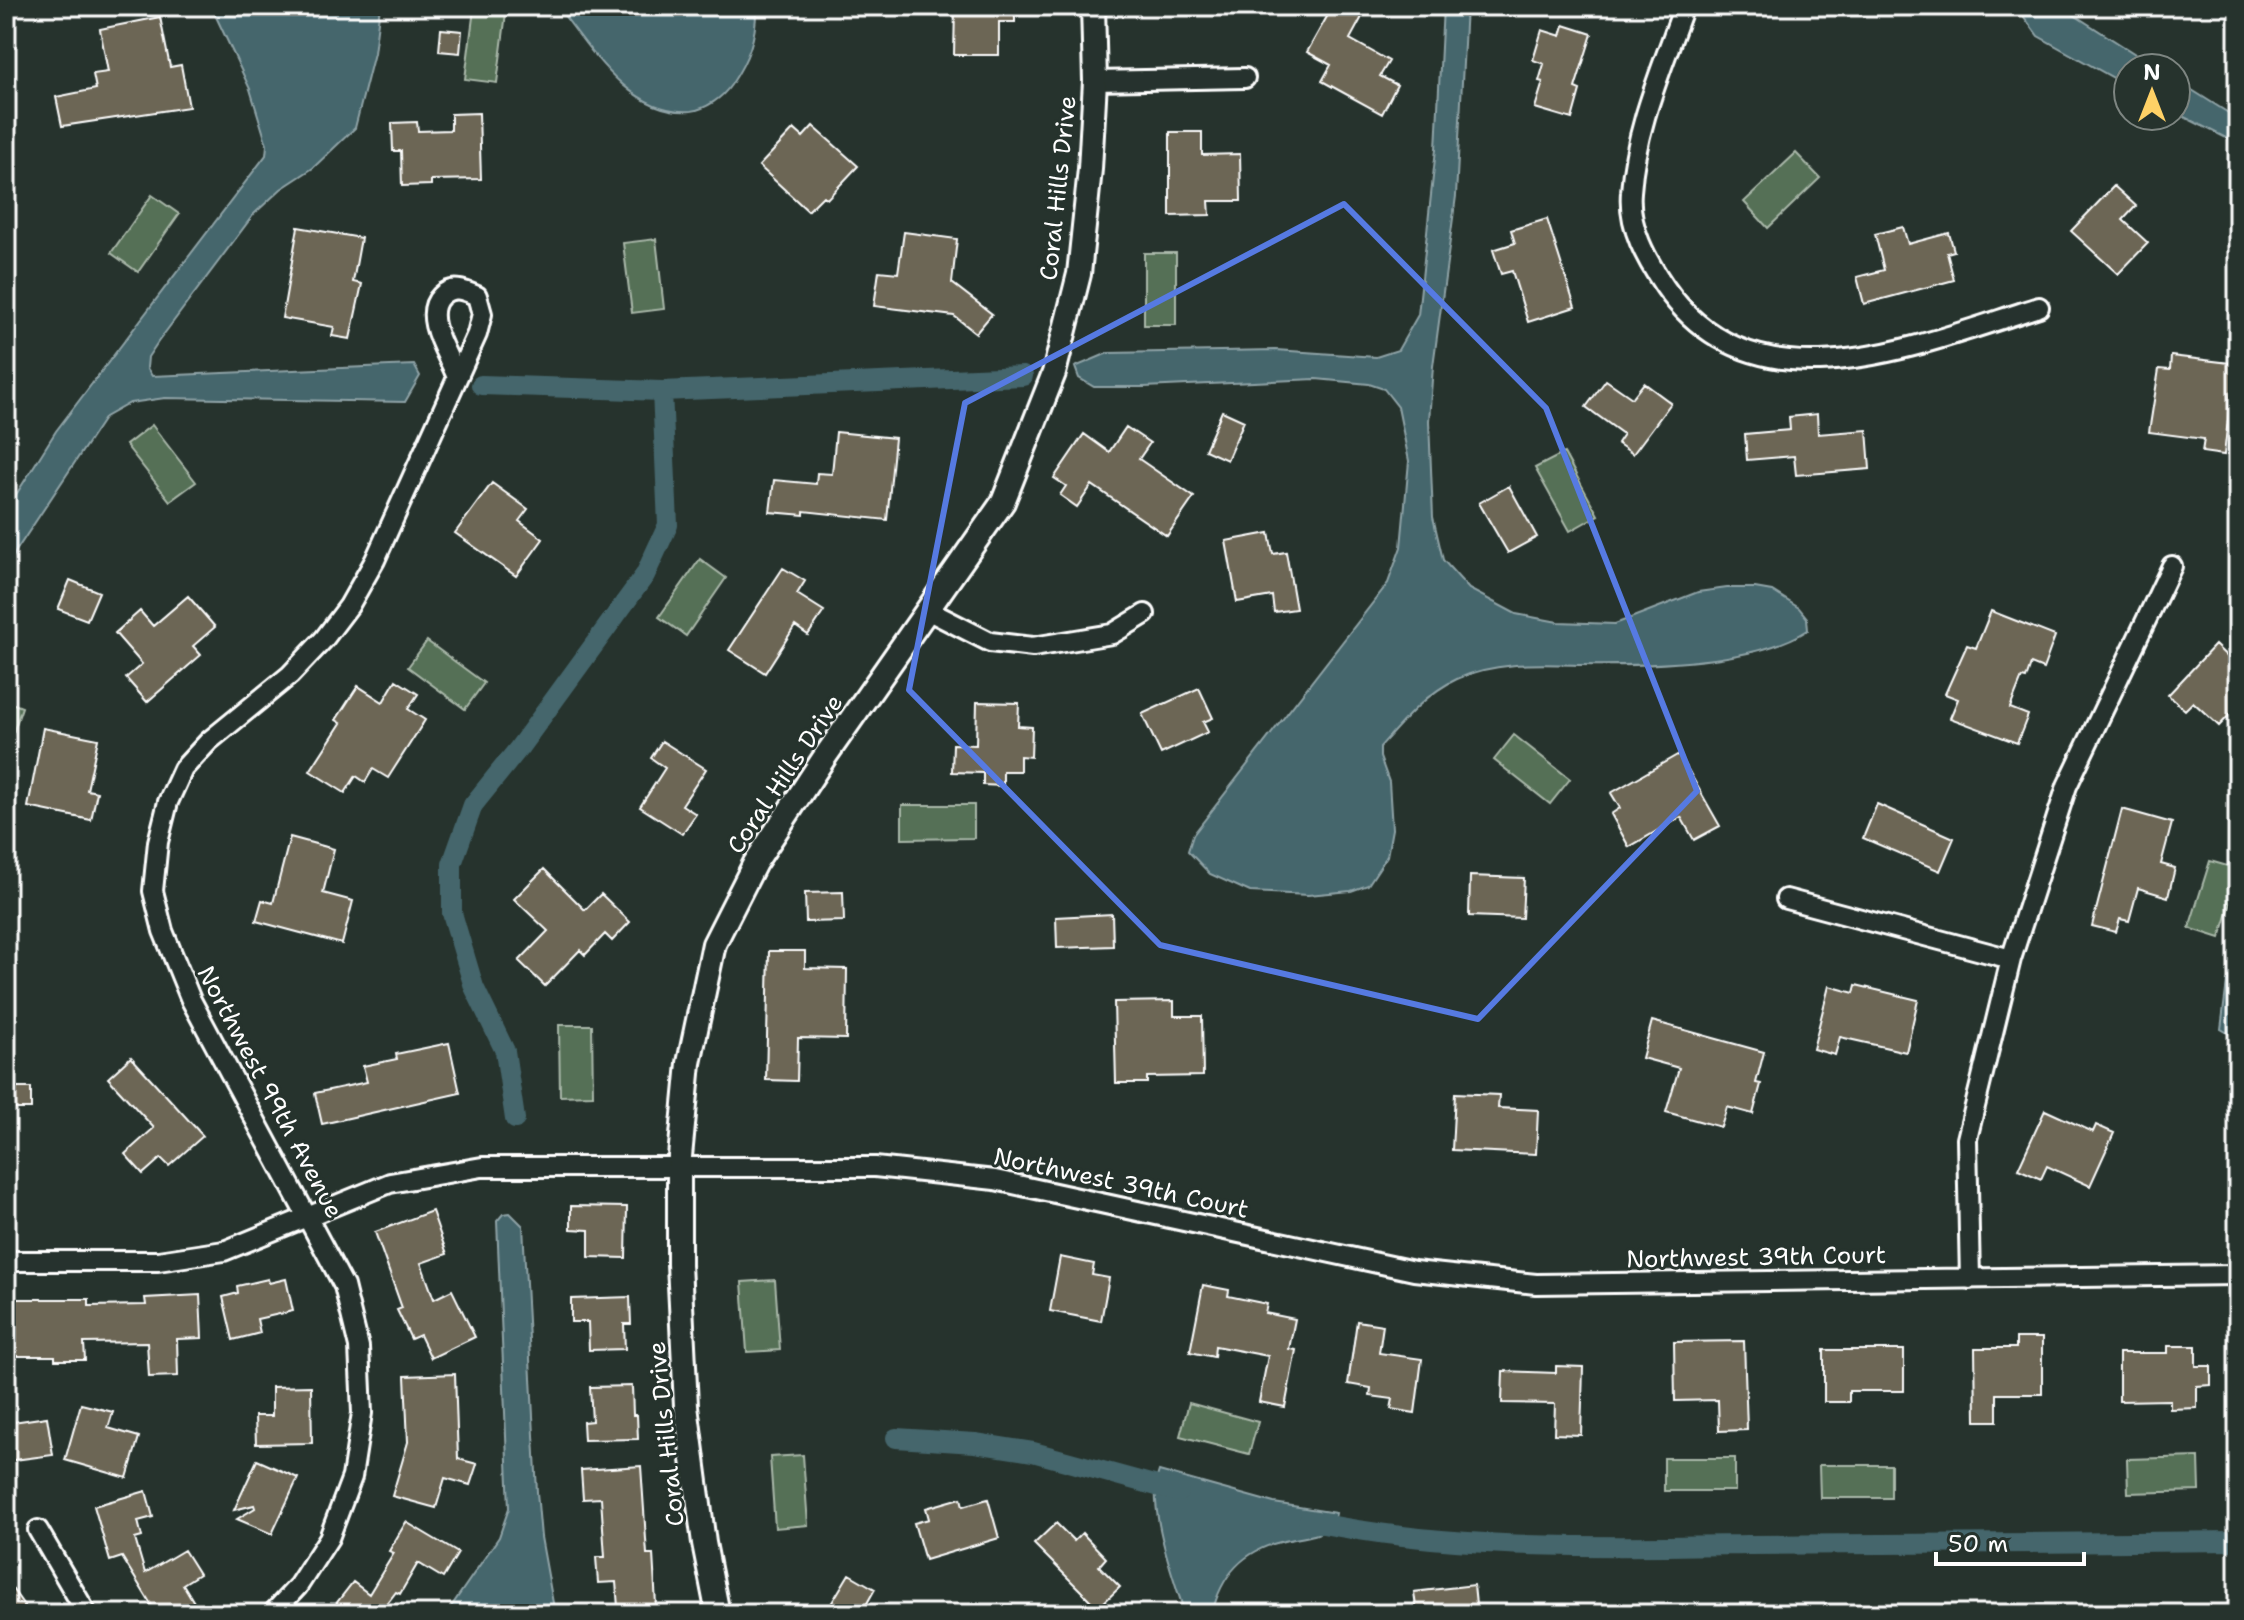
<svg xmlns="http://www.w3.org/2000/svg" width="2244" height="1620" font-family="'Shantell Sans',sans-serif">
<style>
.green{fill:#547056;stroke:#aab8aa;stroke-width:2}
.water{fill:#45666c;stroke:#8fa3a7;stroke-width:2}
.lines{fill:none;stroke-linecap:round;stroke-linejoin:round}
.canal{stroke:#45666c;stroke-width:20}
.building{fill:#6c6654;stroke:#fff;stroke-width:2}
.minor-casing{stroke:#fff;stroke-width:24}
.tertiary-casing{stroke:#fff;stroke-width:28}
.minor{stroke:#26332d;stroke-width:18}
.tertiary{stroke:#26332d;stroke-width:22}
.marked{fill:none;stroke:#567ae2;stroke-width:6;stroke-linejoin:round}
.labels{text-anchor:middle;stroke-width:6;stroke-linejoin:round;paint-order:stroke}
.street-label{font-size:24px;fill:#fff;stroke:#26332d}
</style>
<rect width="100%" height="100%" fill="#26332d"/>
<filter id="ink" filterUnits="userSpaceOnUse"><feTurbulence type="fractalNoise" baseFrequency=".0125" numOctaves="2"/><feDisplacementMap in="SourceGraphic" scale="16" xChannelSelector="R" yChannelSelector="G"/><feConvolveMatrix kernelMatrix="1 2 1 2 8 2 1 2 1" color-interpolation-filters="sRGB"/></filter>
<g filter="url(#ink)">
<path class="green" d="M 474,9 L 506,13 L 497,83 L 465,79 Z
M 1796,153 L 1820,178 L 1768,228 L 1744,202 Z
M 152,195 L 179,214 L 138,272 L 111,253 Z
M 656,239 L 664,309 L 632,313 L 623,243 Z
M 1144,253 L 1176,253 L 1176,325 L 1144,325 Z
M 152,425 L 196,482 L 170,501 L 126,445 Z
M 1564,453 L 1598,515 L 1570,531 L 1535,468 Z
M 700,559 L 726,578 L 686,636 L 659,617 Z
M 427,641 L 484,683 L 465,709 L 408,667 Z
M 6,701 L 22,707 L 6,754 Z
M 1514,735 L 1570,779 L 1550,804 L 1494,760 Z
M 902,805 L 974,805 L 974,838 L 902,839 Z
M 2210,861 L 2238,869 L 2238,880 L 2220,938 L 2189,928 Z
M 559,1025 L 592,1025 L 593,1095 L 560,1096 Z
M 775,1280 L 780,1350 L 747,1352 L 742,1282 Z
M 1189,1403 L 1258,1422 L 1249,1454 L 1180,1436 Z
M 803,1455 L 808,1525 L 775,1528 L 770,1457 Z
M 2199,1457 L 2200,1491 L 2128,1493 L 2127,1459 Z
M 1664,1458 L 1735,1458 L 1735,1491 L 1664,1491 Z
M 1819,1465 L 1891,1465 L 1891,1498 L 1820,1498 Z"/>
<path class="water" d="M 211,6 L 380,6 L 374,53 L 355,128 L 313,168 L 281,189 L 254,214 L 158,342 L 148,357 L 147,368 L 152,376 L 414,365 L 420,376 L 405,402 L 165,398 L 130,403 L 105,417 L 16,551 L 6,572 L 6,512 L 12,501 L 56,431 L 266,155 L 267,145 L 250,89 Z
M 557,6 L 756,6 C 757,37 748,60 731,85 C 722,98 706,109 691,111 C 630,116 590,48 557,6 Z
M 1443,6 L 1466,6 L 1456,196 L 1433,366 L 1429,421 L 1433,517 L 1443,560 L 1469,589 L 1516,614 L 1558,622 L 1615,624 L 1698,592 L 1727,588 L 1755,588 L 1772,591 L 1799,608 L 1807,618 L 1808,630 C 1756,664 1645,666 1583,665 C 1541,664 1496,661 1457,679 C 1425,694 1403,721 1380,747 L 1380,757 L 1389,782 L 1392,829 L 1387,856 L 1368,885 L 1351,891 L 1308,895 L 1250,892 L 1210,874 L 1188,851 L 1193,835 L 1388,583 L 1401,547 L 1409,461 L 1398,407 L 1384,389 L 1369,384 L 1316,379 L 1144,387 L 1094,387 L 1079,378 L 1075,367 L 1108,353 L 1276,350 L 1376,357 L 1398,350 L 1418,315 L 1436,149 Z
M 2016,6 L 2060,6 L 2157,68 L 2128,68 L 2128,86 L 2038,36 Z
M 2176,80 L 2238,119 L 2238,144 L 2176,113 Z
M 2238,957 L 2238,1039 L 2221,1029 L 2227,982 Z
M 510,1213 L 523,1226 L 537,1492 L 541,1537 L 555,1614 L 446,1614 L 499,1537 L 509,1508 L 497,1221 L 503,1214 Z
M 1159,1471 L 1274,1503 L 1336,1513 L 1333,1527 C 1316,1537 1302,1537 1284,1541 C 1243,1550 1221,1575 1212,1614 L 1185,1614 C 1174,1579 1146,1505 1159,1471 Z"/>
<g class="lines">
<path class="canal" d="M 481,385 L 662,391 L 1023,376
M 515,1119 L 505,1051 L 474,987 L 452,913 L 452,864 L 473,805 L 519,748 L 645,575 L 668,525 L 662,391
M 896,1438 L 975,1443 L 1033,1452 L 1179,1492
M 1308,1521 C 1452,1551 1601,1547 1748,1545 C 1911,1544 2075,1543 2238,1541"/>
</g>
<path class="building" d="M 962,6 L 1015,6 L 1015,22 L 999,22 L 999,55 L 954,55 L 955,7 Z
M 1333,6 L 1368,6 L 1350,39 L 1389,61 L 1380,76 L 1397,85 L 1382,114 L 1322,81 L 1331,65 L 1307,52 Z
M 160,17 L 170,67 L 181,65 L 189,107 L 62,126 L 56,97 L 96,89 L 93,74 L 108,72 L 100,29 Z
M 1564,25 L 1592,34 L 1575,88 L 1580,90 L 1572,119 L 1535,108 L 1543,82 L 1539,81 L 1544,64 L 1533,60 L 1542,30 L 1561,36 Z
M 441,29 L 462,31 L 460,53 L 439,51 Z
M 479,113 L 481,179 L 431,180 L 431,185 L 402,186 L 401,151 L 393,151 L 392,123 L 417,122 L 418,131 L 451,130 L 451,114 Z
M 813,126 L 858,166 L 827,199 L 823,196 L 808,211 L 759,166 L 794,129 L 803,137 Z
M 1170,132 L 1202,132 L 1202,155 L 1240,154 L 1241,201 L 1209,201 L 1210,215 L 1170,216 Z
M 2114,186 L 2136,206 L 2123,220 L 2148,243 L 2118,274 L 2071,231 Z
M 1547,219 L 1575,307 L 1528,322 L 1512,271 L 1501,274 L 1493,250 L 1515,243 L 1511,230 Z
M 298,227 L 361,238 L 353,282 L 362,284 L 350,339 L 332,336 L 334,327 L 282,318 Z
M 1903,227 L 1908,244 L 1949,233 L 1954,251 L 1947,253 L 1954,280 L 1864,304 L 1857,277 L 1884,270 L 1875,234 Z
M 904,232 L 957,239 L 952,283 L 992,314 L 976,333 L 954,316 L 874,306 L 879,271 L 898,273 Z
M 2171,356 L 2238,364 L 2238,394 L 2231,393 L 2224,455 L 2202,452 L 2204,439 L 2149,432 L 2159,369 L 2170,370 Z
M 1606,380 L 1632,398 L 1644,383 L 1671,403 L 1633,454 L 1617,443 L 1623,434 L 1586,407 Z
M 1222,411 L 1244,421 L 1227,460 L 1205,450 Z
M 1817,414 L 1818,434 L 1867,430 L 1870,469 L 1796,475 L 1794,456 L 1747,460 L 1745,434 L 1790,430 L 1789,417 Z
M 1126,427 L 1150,443 L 1139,459 L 1194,497 L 1167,536 L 1092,485 L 1077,507 L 1060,495 L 1066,486 L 1054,478 L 1084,434 L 1109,452 Z
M 836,432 L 895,438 L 887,520 L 804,511 L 804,515 L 770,512 L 774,480 L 816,484 L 817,473 L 832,474 Z
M 492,483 L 528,509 L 519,521 L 543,539 L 516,576 L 455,533 Z
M 1509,486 L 1537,537 L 1508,553 L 1479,503 Z
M 1269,533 L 1273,554 L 1286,552 L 1296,609 L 1274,612 L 1272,596 L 1237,602 L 1226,541 Z
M 783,568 L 805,581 L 797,594 L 824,611 L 808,635 L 795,626 L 765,673 L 729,650 Z
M 70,580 L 99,592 L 87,620 L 58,609 Z
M 188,596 L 215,627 L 193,646 L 201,655 L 147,702 L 126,678 L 142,664 L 115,633 L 140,611 L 153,626 Z
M 1991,611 L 2055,636 L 2043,669 L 2031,664 L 2026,679 L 2022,678 L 2010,708 L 2028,715 L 2017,743 L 1950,718 L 1958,699 L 1945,694 L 1967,645 L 1976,648 Z
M 2215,645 L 2238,667 L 2238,706 L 2219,726 L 2193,702 L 2185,710 L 2168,695 Z
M 396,680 L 418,694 L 408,709 L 425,720 L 388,778 L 373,769 L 365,782 L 356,776 L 345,793 L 310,771 L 341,723 L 336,720 L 358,686 L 383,702 Z
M 1199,688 L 1213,718 L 1203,722 L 1208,732 L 1161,754 L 1142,714 Z
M 977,702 L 1019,703 L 1018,726 L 1032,727 L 1031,757 L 1020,756 L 1020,771 L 1003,771 L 1003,786 L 983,785 L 983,773 L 952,772 L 953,744 L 976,745 Z
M 43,728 L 98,739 L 87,790 L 97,792 L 91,820 L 28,807 Z
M 662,741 L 706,769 L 682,805 L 696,814 L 682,834 L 640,807 L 665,768 L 651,758 Z
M 1679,754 L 1720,826 L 1694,840 L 1681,817 L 1629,847 L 1611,814 L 1620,808 L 1611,793 Z
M 1877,804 L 1954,838 L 1940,871 L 1863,838 Z
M 2122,809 L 2172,823 L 2161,864 L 2175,868 L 2168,897 L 2138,888 L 2129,921 L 2120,919 L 2116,932 L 2092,926 Z
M 290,837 L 334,849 L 323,893 L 353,901 L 342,944 L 256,921 L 262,900 L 273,903 Z
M 544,869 L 585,910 L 601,894 L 630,922 L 612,941 L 605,934 L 585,955 L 580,950 L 545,986 L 519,961 L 548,931 L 514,899 Z
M 1470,876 L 1524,878 L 1522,918 L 1469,916 Z
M 843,892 L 844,921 L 806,922 L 805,893 Z
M 1112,914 L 1113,946 L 1057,948 L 1056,917 Z
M 769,951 L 805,951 L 805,968 L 847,969 L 846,1039 L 798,1038 L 797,1081 L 766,1080 Z
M 1856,985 L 1918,1000 L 1906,1052 L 1840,1037 L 1835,1055 L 1813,1049 L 1829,986 L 1854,993 Z
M 1174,1001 L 1174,1016 L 1202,1016 L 1203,1076 L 1147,1077 L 1147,1083 L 1116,1083 L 1114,1002 Z
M 1652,1021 L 1764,1052 L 1756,1083 L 1761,1084 L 1753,1114 L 1727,1107 L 1721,1127 L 1666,1112 L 1679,1068 L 1642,1058 Z
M 449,1043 L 460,1093 L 322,1124 L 315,1093 L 367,1082 L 363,1066 L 397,1059 L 396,1054 Z
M 131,1057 L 203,1136 L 169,1166 L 161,1158 L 143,1174 L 125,1154 L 154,1128 L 108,1078 Z
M 6,1088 L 31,1088 L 31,1109 L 6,1109 Z
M 1455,1093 L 1499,1095 L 1498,1108 L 1538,1110 L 1536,1154 L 1452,1150 Z
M 2045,1110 L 2093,1132 L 2096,1125 L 2114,1133 L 2090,1186 L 2047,1166 L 2041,1179 L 2018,1169 Z
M 571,1206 L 627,1207 L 626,1258 L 589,1257 L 589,1230 L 571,1229 Z
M 432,1211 L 447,1254 L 421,1263 L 434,1299 L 452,1290 L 475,1337 L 431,1358 L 420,1335 L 411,1339 L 397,1310 L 402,1308 L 375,1232 Z
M 1060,1257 L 1094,1264 L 1092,1275 L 1109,1278 L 1101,1321 L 1050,1311 Z
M 268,1279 L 269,1283 L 286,1279 L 293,1311 L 257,1319 L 260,1333 L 233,1340 L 223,1297 L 238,1293 L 237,1286 Z
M 1203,1285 L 1229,1290 L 1228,1296 L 1267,1304 L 1265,1313 L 1295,1319 L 1289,1349 L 1296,1350 L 1285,1407 L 1259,1402 L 1268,1356 L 1215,1346 L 1214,1357 L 1190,1352 Z
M 200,1295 L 202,1338 L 177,1339 L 178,1376 L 149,1377 L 147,1342 L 84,1343 L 85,1360 L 55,1360 L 55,1356 L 13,1356 L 13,1338 L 6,1338 L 6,1299 L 89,1299 L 89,1306 L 146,1305 L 145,1298 Z
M 630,1297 L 631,1324 L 624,1324 L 625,1349 L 589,1350 L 588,1322 L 571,1322 L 571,1299 Z
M 1357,1321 L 1383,1325 L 1379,1353 L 1422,1359 L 1415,1413 L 1391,1409 L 1393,1399 L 1370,1396 L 1371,1388 L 1348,1384 Z
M 2016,1338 L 2042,1338 L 2042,1394 L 1997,1394 L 1997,1421 L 1976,1421 L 1975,1348 L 2016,1348 Z
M 1744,1341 L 1747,1430 L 1719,1431 L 1718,1400 L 1675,1401 L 1674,1342 Z
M 2168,1346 L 2196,1346 L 2196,1366 L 2211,1366 L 2211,1385 L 2197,1386 L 2197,1408 L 2170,1409 L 2170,1400 L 2119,1401 L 2119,1353 L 2168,1353 Z
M 1824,1350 L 1904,1350 L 1904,1391 L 1849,1391 L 1849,1402 L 1824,1402 Z
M 1556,1366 L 1583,1367 L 1581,1435 L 1554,1434 L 1555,1404 L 1502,1403 L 1503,1371 L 1556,1373 Z
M 455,1374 L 458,1459 L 477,1464 L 470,1485 L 445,1478 L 436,1508 L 392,1496 L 408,1442 L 405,1376 Z
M 311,1386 L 312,1443 L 256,1444 L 255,1416 L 272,1416 L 272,1387 Z
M 632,1386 L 633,1415 L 637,1415 L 638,1439 L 584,1440 L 583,1422 L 592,1421 L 590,1387 Z
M 81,1404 L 113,1412 L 108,1428 L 139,1437 L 127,1478 L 65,1460 Z
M 47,1417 L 53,1455 L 6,1461 L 6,1423 Z
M 257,1460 L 298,1478 L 272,1534 L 237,1519 L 255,1508 L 254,1505 L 234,1510 Z
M 641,1466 L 647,1554 L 653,1554 L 656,1605 L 618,1607 L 616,1582 L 598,1583 L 596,1557 L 605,1557 L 601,1498 L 583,1499 L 581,1470 Z
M 146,1491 L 153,1517 L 138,1521 L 142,1537 L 135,1539 L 145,1573 L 184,1550 L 199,1574 L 183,1584 L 201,1614 L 157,1614 L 122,1557 L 110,1561 L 94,1506 Z
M 961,1498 L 963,1506 L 988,1499 L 999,1538 L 925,1560 L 914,1523 L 929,1519 L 926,1508 Z
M 406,1522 L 458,1553 L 443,1578 L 418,1563 L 400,1594 L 396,1592 L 379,1614 L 328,1614 L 353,1582 L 369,1594 L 394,1553 L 389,1551 Z
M 1056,1523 L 1074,1541 L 1082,1533 L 1106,1558 L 1099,1566 L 1120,1587 L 1098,1608 L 1034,1544 Z
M 849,1574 L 875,1589 L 861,1614 L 825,1614 Z
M 6,1580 L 30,1614 L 6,1614 Z
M 1474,1585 L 1477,1614 L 1417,1614 L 1414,1592 Z"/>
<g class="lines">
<defs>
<path id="minor" d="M 1684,6 C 1663,66 1635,128 1631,192 C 1628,227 1646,259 1665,287 C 1755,417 1920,344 2039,307
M 1095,81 L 1245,78
M 929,611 L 990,642 L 1033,647 L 1112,634 L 1145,614
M 1786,899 L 2011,959
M 6,1261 L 158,1261 L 224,1251 L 390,1183 L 482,1167 L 875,1167 L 995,1180 L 1414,1271 L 1536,1284 L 2238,1275
M 1970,1279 L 1967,1139 L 2011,959 L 2067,786 L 2172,566
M 38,1530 L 87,1614
M 272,1614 L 298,1586 L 329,1538 L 352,1477 L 362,1413 L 359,1347 L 344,1286 L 191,1000 L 163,931 L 153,891 L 158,842 L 168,802 L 183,769 L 209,741 L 290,675 L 324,639 L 349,606 L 375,560 L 477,334 L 482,314 L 477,296 C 464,290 452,285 441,296 C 421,316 448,354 456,375"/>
<path id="tertiary" d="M 718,1614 L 704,1543 L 686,1406 L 679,1264 L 679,1167 L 689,1063 L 714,944 L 755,863 L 824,758 L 1003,502 L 1054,373 L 1079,274 L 1090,169 L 1095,81 L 1093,6"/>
</defs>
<use href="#minor" class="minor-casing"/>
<use href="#tertiary" class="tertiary-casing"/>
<use href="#minor" class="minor"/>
<use href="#tertiary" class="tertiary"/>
</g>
</g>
<path class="marked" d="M 1344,204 L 1546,408 L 1697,791 L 1478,1019 L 1160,945 L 909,690 L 965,403 Z"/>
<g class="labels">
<g class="street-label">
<text transform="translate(1058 188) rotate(-84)" y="8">Coral Hills Drive</text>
<text transform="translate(785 774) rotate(-56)" y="8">Coral Hills Drive</text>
<text transform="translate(270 1092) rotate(62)" y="8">Northwest 99th Avenue</text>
<text transform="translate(1121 1183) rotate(12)" y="8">Northwest 39th Court</text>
<text transform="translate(1756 1257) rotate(-1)" y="8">Northwest 39th Court</text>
<text transform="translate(666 1434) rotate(-96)" y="8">Coral Hills Drive</text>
</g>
</g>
<rect width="2244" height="1620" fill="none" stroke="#26332d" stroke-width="32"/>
<rect x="16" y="16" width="2212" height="1588" fill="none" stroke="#fff" stroke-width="3" filter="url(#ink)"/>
<g transform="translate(2152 92)"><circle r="38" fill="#26332d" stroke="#7d8581" stroke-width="2"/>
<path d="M0-6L14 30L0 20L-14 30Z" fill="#ffd166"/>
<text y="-12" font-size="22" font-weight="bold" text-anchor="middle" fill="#ffffff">N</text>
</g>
<path d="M1936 1552v12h148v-12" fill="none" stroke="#ffffff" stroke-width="4"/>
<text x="1948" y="1552" font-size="24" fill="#ffffff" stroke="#26332d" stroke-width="6" paint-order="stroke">50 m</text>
</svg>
